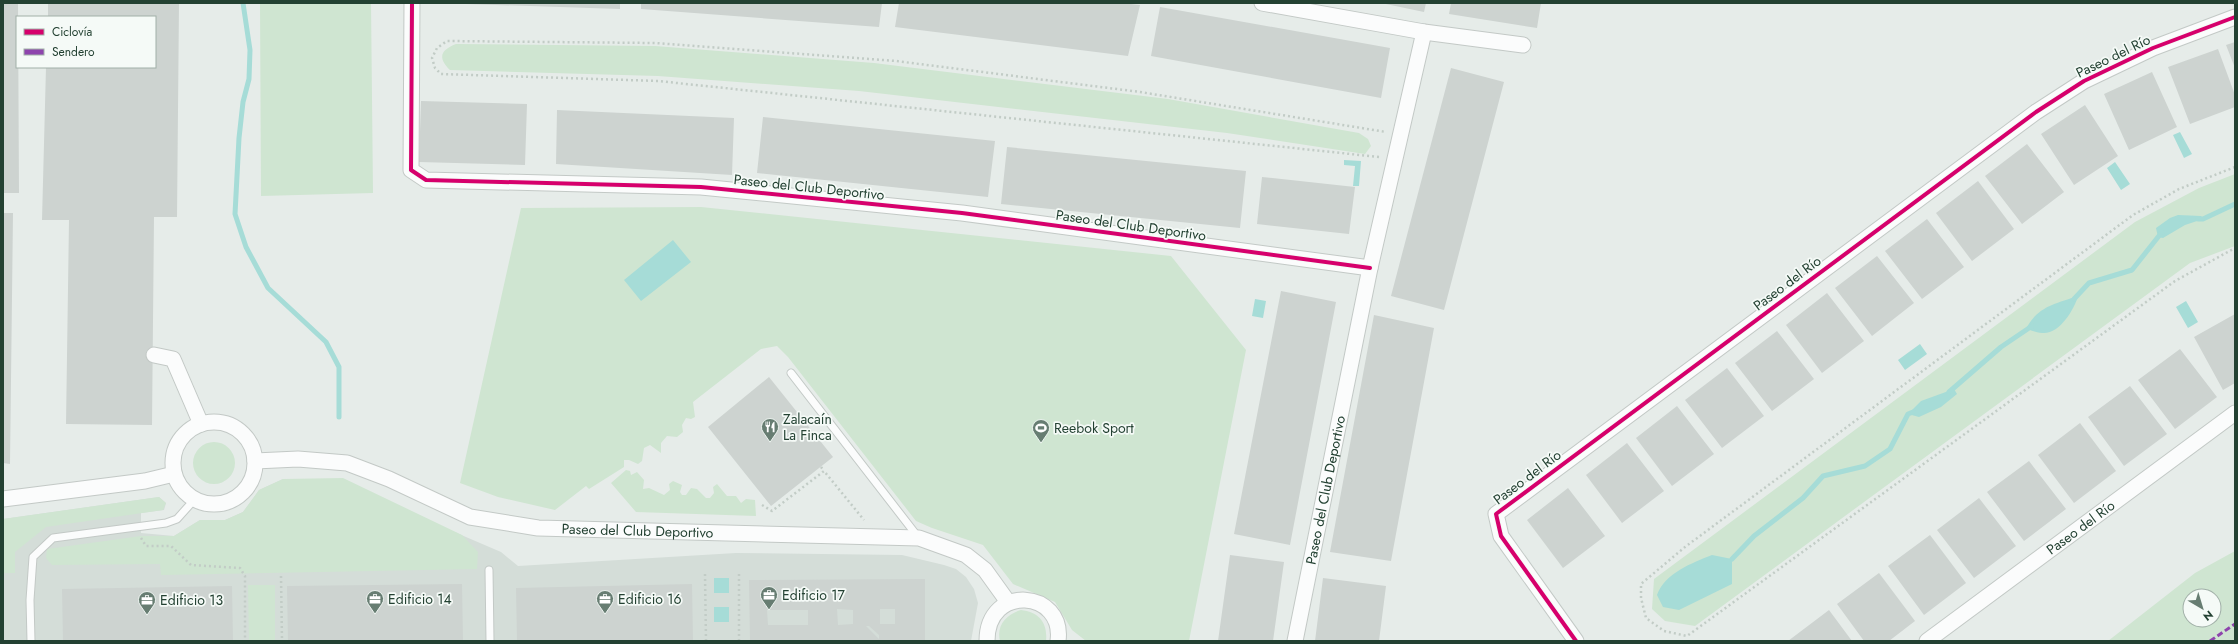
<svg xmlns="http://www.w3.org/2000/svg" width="2238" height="644" font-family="Jost,sans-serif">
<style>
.built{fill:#d4ddd8}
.green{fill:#cfe5d1;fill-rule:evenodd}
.water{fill:#a6dcd7}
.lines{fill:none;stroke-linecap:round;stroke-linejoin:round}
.stream{stroke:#a6dcd7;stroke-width:5}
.building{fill:#cdd3d0;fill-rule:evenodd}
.service-casing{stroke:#c3c9c6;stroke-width:9}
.minor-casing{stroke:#c3c9c6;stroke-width:17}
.path{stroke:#c2ccc6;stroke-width:2.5;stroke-dasharray:2 3;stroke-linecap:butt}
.service{stroke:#fbfcfc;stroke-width:7}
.minor{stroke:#fbfcfc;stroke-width:15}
.quiet{stroke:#8e44ad;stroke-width:3;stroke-dasharray:6 3;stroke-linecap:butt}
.cycleway-casing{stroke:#f5faf7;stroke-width:6}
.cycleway{stroke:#d6006c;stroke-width:4}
.labels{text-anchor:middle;stroke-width:3.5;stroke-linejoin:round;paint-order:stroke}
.street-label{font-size:14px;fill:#234132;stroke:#f5faf7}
.poi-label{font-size:14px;fill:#234132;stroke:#f5faf7;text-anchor:start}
</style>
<rect width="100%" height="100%" fill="#e6ece9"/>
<path class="built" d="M 283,479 L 438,525 L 501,552 L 518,566 L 736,553 L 902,555 L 944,565 L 956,569 L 966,577 L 974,589 L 978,603 L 971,641 L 3,641 L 3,519 L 159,497 L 166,503 L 164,510 L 141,513 L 141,533 L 174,536 L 200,520 L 225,520 L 243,512 L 259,490 Z"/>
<path class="green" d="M 260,3 L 371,3 L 373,193 L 261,196 Z
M 456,44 L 655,46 L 874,63 L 1168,99 L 1359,133 L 1368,139 L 1371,146 L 1365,154 L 1227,133 L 859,91 L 658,76 L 450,70 C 437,57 441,50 456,44 Z
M 2235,174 L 2235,246 L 2190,263 L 1695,626 L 1665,621 L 1652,609 L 1654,579 L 2135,222 L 2199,188 Z
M 701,207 L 1171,256 L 1246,350 L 1189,641 L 1086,641 L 1072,630 L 1055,602 L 1013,584 L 983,545 L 932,528 L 916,521 L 788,357 L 777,346 L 761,349 L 693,402 L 695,417 L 691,419 L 686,418 L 682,425 L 683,432 L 677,437 L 667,436 L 661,443 L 661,453 L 650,445 L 644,448 L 642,461 L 638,464 L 629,460 L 624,460 L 624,467 L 589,489 L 586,486 L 555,510 L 498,497 L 460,483 L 521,208 Z
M193 463a21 21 0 1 1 42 0a21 21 0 1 1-42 0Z
M 626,470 L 630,471 L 631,475 L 637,472 L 644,480 L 643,489 L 649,488 L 664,495 L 670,490 L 669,484 L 673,481 L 682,485 L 680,492 L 682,495 L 686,495 L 691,488 L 697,489 L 706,498 L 710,498 L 714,493 L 713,487 L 717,484 L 727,496 L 736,496 L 741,503 L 746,499 L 755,500 L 756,516 L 636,512 L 611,483 Z
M 343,478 L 462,535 L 478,552 L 477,569 L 161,575 L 160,564 L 52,565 L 46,558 L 47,549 L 141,536 L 174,536 L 200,520 L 225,520 L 243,512 L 259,490 L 283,479 Z
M 159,497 L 166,503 L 163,510 L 46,527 L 15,552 L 15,573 L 3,573 L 3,519 Z
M 2235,551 L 2235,641 L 2108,641 L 2195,573 ZM 2190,596 L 2214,596 L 2214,620 L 2190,620 Z
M 248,585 L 275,585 L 275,641 L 249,641 Z
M 1021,610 C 1039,612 1048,623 1046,641 L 1000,641 C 996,625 1007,614 1021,610 Z"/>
<path class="water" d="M 2180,132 L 2192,154 L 2184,158 L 2173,135 Z
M 1344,160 L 1361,161 L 1359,186 L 1353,186 L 1355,166 L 1344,165 Z
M 2115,162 L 2130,184 L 2121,190 L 2107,168 Z
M 2178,215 L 2201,216 L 2203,219 L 2185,225 L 2163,238 L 2158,237 L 2156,228 L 2170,218 Z
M 673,240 L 691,262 L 641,301 L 624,280 Z
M 2078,296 C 2074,310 2059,335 2042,333 C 2037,333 2031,330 2026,329 C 2038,306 2055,304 2078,296 Z
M 1255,299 L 1266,301 L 1263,318 L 1252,316 Z
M 2186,301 L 2198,322 L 2188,328 L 2176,307 Z
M 1920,344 L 1927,354 L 1905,370 L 1898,360 Z
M 1954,389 L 1957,394 L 1941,407 L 1919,417 L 1908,414 L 1921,401 Z
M 1712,555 L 1732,559 L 1732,584 L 1679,610 L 1663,607 L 1657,595 C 1665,573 1692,563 1712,555 Z
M 714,578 L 729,578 L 729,593 L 714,593 Z
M 714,607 L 729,607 L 729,622 L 714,622 Z"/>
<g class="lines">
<path class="stream" d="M 243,3 L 250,50 L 249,79 L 243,102 L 239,138 L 235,214 L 246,247 L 268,288 L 326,342 L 339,367 L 339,417
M 2198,219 L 2203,219 L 2235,204
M 2074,299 L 2089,283 L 2132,270 L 2162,232
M 1949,392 L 2001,347 L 2032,326
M 1732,559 L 1754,536 L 1803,498 L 1823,476 L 1865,466 L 1890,449 L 1908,414 L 1913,412"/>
</g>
<path class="building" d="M 3,3 L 18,3 L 19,193 L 3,193 Z
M 48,3 L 179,3 L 177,217 L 154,217 L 152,425 L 66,424 L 69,220 L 42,220 L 46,67 L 155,67 L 155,17 L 48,17 Z
M 436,3 L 620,3 L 620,9 Z
M 641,3 L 882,3 L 879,27 L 641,9 Z
M 899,3 L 1122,3 L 1140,5 L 1128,56 L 895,27 Z
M 1381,3 L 1426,3 L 1424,12 Z
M 1451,3 L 1541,3 L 1537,28 L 1449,14 Z
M 1160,7 L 1390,48 L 1381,98 L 1151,56 Z
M 2235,42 L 2235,68 L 2226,45 Z
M 2218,49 L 2235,95 L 2235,107 L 2190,124 L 2168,67 Z
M 1451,68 L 1504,82 L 1444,310 L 1391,296 Z
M 2152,72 L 2177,127 L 2129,150 L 2104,94 Z
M 421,101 L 527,104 L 525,165 L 419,162 Z
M 2085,105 L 2118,156 L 2074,185 L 2041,134 Z
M 557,110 L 734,118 L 732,175 L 556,164 Z
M 763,117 L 995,141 L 988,197 L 757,173 Z
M 2027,144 L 2064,192 L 2022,224 L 1985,176 Z
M 1007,147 L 1246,171 L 1240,228 L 1001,204 Z
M 1262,177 L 1355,187 L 1349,234 L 1257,224 Z
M 1978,181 L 2014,229 L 1972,261 L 1936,213 Z
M 3,213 L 13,213 L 10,464 L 3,463 Z
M 1927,219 L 1964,267 L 1922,299 L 1885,251 Z
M 1877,256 L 1914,303 L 1872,336 L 1835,288 Z
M 1281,291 L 1336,302 L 1290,545 L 1234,534 Z
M 1827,293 L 1864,341 L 1822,373 L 1786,325 Z
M 2235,314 L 2235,383 L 2223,390 L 2194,337 Z
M 1374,315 L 1434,328 L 1391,561 L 1330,552 Z
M 1777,331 L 1814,379 L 1772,411 L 1735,363 Z
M 2180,349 L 2217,397 L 2175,429 L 2138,380 Z
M 1727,368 L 1764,416 L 1722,448 L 1685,400 Z
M 769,377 L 833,457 L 771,506 L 708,427 Z
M 2130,386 L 2167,434 L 2124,466 L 2088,417 Z
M 1677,406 L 1714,454 L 1672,486 L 1636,438 Z
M 2080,423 L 2116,471 L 2074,503 L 2038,455 Z
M 1627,443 L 1664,491 L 1622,523 L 1586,475 Z
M 2029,461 L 2066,509 L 2024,541 L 1987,492 Z
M 1568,488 L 1605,536 L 1563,568 L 1527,520 Z
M 1979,498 L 2016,546 L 1974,578 L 1937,530 Z
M 1930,535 L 1966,583 L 1924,615 L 1888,566 Z
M 1230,555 L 1284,562 L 1273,641 L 1218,641 Z
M 1879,573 L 1915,621 L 1889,641 L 1864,641 L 1837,604 Z
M 1323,578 L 1386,586 L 1379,641 L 1315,641 Z
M 925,579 L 925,641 L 750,641 L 749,580 ZM 837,609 L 853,610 L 853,624 L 838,625 ZM 880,609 L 895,609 L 895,624 L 880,624 ZM 767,610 L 808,610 L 808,625 L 768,625 ZM 866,626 L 869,626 L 879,635 L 879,639 Z
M 462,584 L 463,641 L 288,641 L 287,586 Z
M 692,584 L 693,641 L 517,641 L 516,588 Z
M 232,586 L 233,641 L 63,641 L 62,589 Z
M 1829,610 L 1852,641 L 1788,641 Z"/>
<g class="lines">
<defs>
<path id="service" d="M 791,373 L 918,537
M 489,570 L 490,641
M 31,641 L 30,600 L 33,557 L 53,538 L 166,523 L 177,519 L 194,500"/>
<g id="minor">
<path d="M 412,3 L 411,170 L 426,180 L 701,187 L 962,213 L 1370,268"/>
<path d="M 1262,3 L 1424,32 L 1523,45"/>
<path d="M 154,355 L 173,359 L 201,424"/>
<circle cx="214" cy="463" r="41"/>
<path id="s1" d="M 255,461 L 298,459 L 347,463 L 389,479 L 470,517 L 538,528 L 919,538 L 966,555 L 985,570 L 1008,602"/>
<path d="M 3,499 L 145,481 L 174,474"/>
<path d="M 987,641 C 987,583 1065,590 1058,641"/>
<path id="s2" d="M 1295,641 L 1370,268 L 1424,32"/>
<path d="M 1576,641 L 1501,536 L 1496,514 L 2036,112 L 2084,81 L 2153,48 L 2235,17"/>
<path id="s3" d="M 1927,641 L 2235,413"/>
</g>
</defs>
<use href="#service" class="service-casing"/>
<use href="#minor" class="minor-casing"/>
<path class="path" d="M 1379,157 L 658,81 L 441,74 L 435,68 L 432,58 L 437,48 L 447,41 L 655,43 L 896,61 L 1140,92 L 1386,132
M 2235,167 L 2179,189 L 2133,215 L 1685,547 L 1641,584 L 1641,598 L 1646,618 L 1664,631 L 1687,636 L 2175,281 L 2235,248
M 821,467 L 824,471
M 762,505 L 772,511 L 824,471 L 864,520
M 141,538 L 146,546 L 171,546 L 191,565 L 240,568 L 245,576 L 245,641
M 705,574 L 706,641
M 281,576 L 282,641
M 739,641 L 739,574"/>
<use href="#service" class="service"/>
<use href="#minor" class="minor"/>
<path class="quiet" d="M 2210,641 L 2235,624"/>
<defs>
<path id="cycleway" d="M 412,3 L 411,170 L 426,180 L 701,187 L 962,213 L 1370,268
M 1576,641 L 1501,536 L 1496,514 L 2036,112 L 2084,81 L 2153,48 L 2235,17"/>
</defs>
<use href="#cycleway" class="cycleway-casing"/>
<use href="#cycleway" class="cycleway"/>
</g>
<defs>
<symbol id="restaurant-pin" viewBox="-11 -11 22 30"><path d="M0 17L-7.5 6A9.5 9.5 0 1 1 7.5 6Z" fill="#677d72" stroke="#f5faf7"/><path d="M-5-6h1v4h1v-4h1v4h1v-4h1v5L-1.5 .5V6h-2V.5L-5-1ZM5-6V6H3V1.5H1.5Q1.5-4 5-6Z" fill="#fff"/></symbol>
<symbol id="stadium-pin" viewBox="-11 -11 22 30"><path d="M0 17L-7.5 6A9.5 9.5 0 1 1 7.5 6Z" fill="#677d72" stroke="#f5faf7"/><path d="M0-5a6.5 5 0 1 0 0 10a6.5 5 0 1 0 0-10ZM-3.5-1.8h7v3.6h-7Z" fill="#fff"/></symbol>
<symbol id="office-pin" viewBox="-11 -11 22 30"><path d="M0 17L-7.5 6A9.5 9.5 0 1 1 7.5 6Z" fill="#677d72" stroke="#f5faf7"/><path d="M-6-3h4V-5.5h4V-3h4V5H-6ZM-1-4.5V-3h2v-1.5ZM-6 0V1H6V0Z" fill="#fff"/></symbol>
</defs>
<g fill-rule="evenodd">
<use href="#restaurant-pin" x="760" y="417" width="20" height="27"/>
<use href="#stadium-pin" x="1031" y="418" width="20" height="27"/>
<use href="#office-pin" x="759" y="585" width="20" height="27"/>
<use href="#office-pin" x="365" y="589" width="20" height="27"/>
<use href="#office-pin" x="595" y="589" width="20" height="27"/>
<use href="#office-pin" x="137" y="590" width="20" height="27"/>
</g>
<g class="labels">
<g class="street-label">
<text transform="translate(2113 56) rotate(-26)" y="5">Paseo del Río</text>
<text transform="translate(809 187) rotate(6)" y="5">Paseo del Club Deportivo</text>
<text transform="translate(1131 225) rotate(8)" y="5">Paseo del Club Deportivo</text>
<text transform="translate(1787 283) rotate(-37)" y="5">Paseo del Río</text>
<text transform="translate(1527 477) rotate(-37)" y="5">Paseo del Río</text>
<text dy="5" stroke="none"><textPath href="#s2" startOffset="154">Paseo del Club Deportivo</textPath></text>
<text dy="5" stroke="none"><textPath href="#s3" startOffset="191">Paseo del Río</textPath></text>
<text dy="5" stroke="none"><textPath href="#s1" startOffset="395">Paseo del Club Deportivo</textPath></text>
</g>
<g class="poi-label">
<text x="783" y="424">Zalacaín<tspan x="783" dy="16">La Finca</tspan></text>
<text x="1054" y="433">Reebok Sport</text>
<text x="782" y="600">Edificio 17</text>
<text x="388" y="604">Edificio 14</text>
<text x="618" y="604">Edificio 16</text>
<text x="160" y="605">Edificio 13</text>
</g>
</g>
<rect width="2238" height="644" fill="none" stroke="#234132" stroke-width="8"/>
<rect x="16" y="16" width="140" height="52" fill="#f5faf7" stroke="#a1b0a8"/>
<rect x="24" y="29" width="20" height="6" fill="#d6006c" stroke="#a1b0a8"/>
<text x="52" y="36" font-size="12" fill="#234132">Ciclovía</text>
<rect x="24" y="49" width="20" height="6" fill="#8e44ad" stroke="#a1b0a8"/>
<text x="52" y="56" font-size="12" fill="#234132">Sendero</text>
<g transform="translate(2202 608) rotate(142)"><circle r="19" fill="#f5faf7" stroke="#a1b0a8"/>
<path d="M0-3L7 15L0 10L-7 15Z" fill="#677d72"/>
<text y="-6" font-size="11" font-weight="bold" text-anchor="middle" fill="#234132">N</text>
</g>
</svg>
